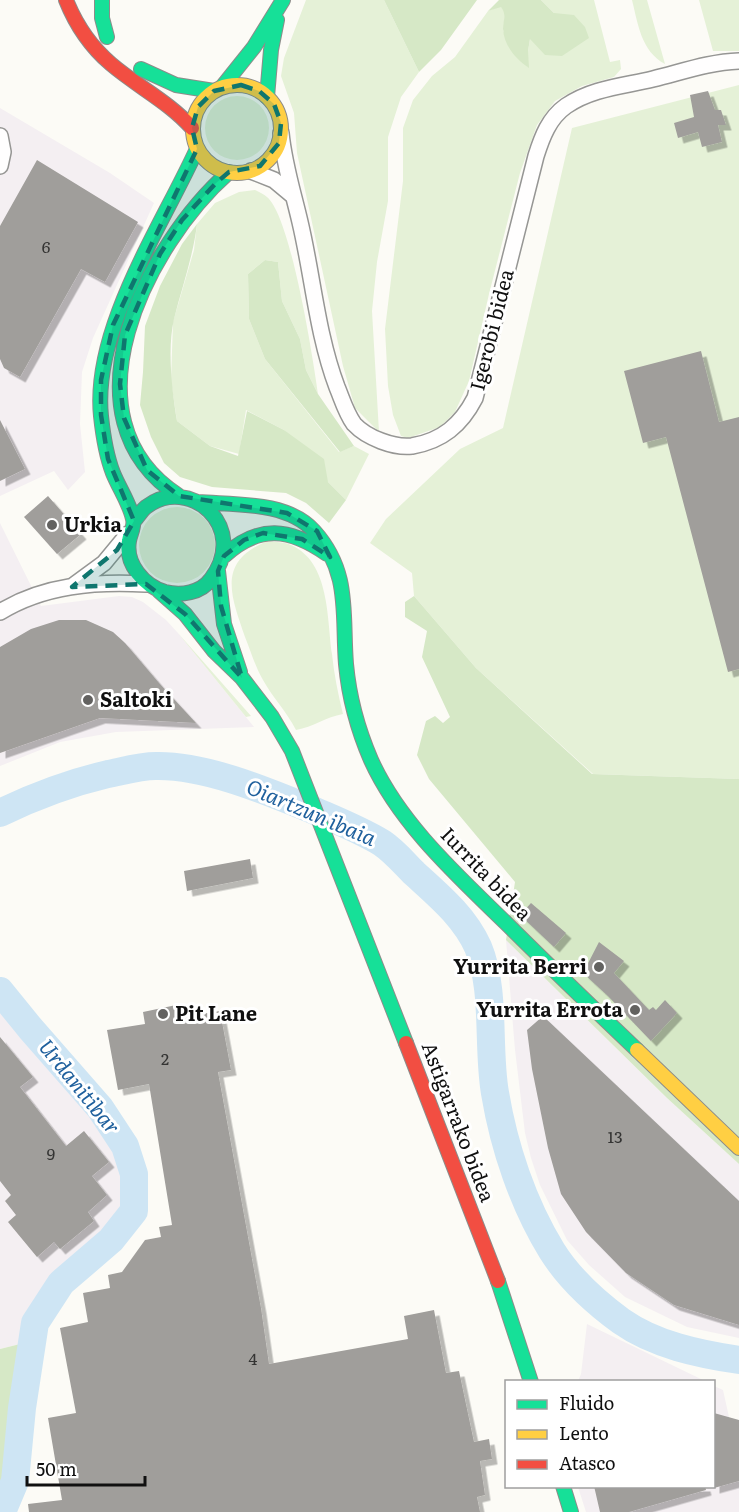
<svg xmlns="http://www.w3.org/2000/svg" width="739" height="1512" font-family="Literata,serif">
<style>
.industrial{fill:#f4eff2}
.green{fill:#e5f1d7}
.forest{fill:#d6e8c6}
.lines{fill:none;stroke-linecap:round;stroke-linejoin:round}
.river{stroke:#cee5f4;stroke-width:28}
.building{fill:#a09e9b;filter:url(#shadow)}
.street-casing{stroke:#969694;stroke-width:18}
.fast-casing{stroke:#8d8c8a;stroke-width:16}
.slow-casing{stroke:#8d8c8a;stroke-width:16}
.jam-casing{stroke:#8d8c8a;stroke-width:16}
.street{stroke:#fffefe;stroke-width:15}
.fast{stroke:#16e098;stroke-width:14}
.slow{stroke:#ffcf43;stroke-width:14}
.jam{stroke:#f24e42;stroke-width:14}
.marked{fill:#0f766e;fill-opacity:0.2;stroke:#0f766e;stroke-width:4.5;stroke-dasharray:12 8;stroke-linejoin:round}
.poi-dot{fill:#636260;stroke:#fff;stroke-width:2}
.labels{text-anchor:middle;stroke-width:6;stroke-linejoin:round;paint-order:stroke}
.number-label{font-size:16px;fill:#343433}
.street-label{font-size:20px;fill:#101010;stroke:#fff}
.poi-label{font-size:20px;font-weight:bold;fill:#101010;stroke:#fff;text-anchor:start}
.water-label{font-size:21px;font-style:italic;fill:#1f609d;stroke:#fff}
</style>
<defs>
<filter id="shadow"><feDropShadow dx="5.5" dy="5.5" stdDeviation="0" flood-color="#0004"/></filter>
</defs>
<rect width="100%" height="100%" fill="#fcfbf6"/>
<path class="industrial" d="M 0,108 L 110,173 L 154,203 L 93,338 L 82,372 L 80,424 L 85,472 L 68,490 L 54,471 L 0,496 Z
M 0,523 L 41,606 L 119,596 L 132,597 L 143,602 L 166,620 L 178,633 L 254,727 L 116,732 L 60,742 L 0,766 Z
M 506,940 L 667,1098 L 739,1164 L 739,1338 L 687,1327 L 625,1297 L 589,1265 L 567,1240 L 540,1185 L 531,1158 L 525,1133 L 515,1050 Z
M 0,1005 L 106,1128 L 121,1151 L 129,1196 L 123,1213 L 107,1230 L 53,1277 L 34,1299 L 20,1344 L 0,1349 Z
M 587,1324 L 705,1381 L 578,1381 L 581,1374 Z
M 714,1386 L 723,1390 L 739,1462 L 739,1512 L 586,1512 L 578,1487 L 714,1486 Z"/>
<path class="green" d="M 306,0 L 384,0 L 419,72 L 401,97 L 388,137 L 388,201 L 377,262 L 372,311 L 379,432 L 355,408 L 343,366 L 297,153 L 294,113 L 281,76 L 284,58 Z
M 541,0 L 594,0 L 610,62 L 620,60 L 621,69 L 614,77 L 582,86 L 555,101 L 537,125 L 520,173 L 489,294 L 469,381 L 455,412 L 440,427 L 408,438 L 401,436 L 393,415 L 388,386 L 385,329 L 403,181 L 403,128 L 413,100 L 432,76 L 455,57 L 488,11 L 501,6 L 505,13 L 503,31 L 528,67 L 528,51 L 530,39 L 554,13 Z
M 632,0 L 647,0 L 665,64 C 641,51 638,24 632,0 Z
M 699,0 L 739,0 L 739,51 L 713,51 Z
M 739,85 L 739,779 L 593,774 L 476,668 L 414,596 L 412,573 L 370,543 L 386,519 L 460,449 L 503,428 L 572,128 Z
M205 128a32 32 0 1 1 64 0a32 32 0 1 1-64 0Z
M 255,190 C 259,192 264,194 267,197 C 291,217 313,358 318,394 L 306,370 L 300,339 L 282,301 L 278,262 L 265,260 L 248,274 L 249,319 L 265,359 L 339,452 L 354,446 L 369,454 L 346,500 L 328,482 L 284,430 L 246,410 L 239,454 L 210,446 L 177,421 L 171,381 L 173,322 L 194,250 L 197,224 L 215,203 L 239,192 Z
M139 545a38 38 0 1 1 76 0a38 38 0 1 1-76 0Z
M 268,541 C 275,542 285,542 291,545 C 330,562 327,619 332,654 C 334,674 338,694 343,714 C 326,717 313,727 296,730 C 287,712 273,698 263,680 C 255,666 251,652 245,637 C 231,596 216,561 268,541 Z
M 178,633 L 251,716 L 246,717 Z"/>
<path class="forest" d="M 384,0 L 477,0 L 441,50 L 419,72 Z
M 499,0 L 541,0 L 554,13 L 574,15 L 585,27 L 589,38 L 562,56 L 545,55 L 530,39 L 528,51 L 529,68 C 516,59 504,46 503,29 C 503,20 507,15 501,7 L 488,11 Z
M 197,224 C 193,257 182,287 174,319 C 167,349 172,391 177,421 L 210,446 L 238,456 L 247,411 L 284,430 L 324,459 L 328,482 L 346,500 L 329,523 L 306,503 L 286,493 L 212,487 L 180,477 L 164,463 L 151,437 L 140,405 L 143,372 L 145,326 L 160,286 L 182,244 Z
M 265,260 L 278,262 L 282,301 L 300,339 L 306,370 L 318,394 L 354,446 L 340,452 L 265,359 L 249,319 L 248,274 Z
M 414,596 L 476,668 L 592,774 L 739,779 L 739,1164 L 667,1098 L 506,940 L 515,882 L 429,779 L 417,755 L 426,721 L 435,716 L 443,723 L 450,717 L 422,657 L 427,631 L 405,617 L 405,602 Z
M 20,1344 L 5,1485 L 0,1500 L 0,1349 Z"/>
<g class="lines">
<path class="river" d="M 0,813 C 35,796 70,783 108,774 C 123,771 140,766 156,766 C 204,765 264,790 308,808 C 333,819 359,829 382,843 C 394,851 404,863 414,873 C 438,895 464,916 478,947 C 496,990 487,1047 495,1093 C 504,1147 523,1204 552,1251 C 569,1278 595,1302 621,1321 C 655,1345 699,1354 739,1360
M 0,991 L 30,1028 L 100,1108 L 125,1146 L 134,1174 L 134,1211 L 111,1240 L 61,1283 L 35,1323 L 22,1408 L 15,1481 L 2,1512"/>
</g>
<path class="building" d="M 708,91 L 715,110 L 721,110 L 726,125 L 718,125 L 722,142 L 702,147 L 698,132 L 678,138 L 674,123 L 694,117 L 690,95 Z
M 37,160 L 138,222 L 105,282 L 81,269 L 20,377 L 4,368 L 0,359 L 0,226 Z
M 701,351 L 719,422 L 739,417 L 739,669 L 728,672 L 666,437 L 643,443 L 624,371 Z
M 0,420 L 25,469 L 0,481 Z
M 48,496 L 81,534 L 57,554 L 24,517 Z
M 59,620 L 86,620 L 113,632 L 125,643 L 159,683 L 196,723 L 100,718 L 0,753 L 0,647 L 31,629 Z
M 250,859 L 253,878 L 187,891 L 184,871 Z
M 531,903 L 566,933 L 554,947 L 520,915 Z
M 599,942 L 624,961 L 614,973 L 649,1010 L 653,1007 L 656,1010 L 665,1000 L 677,1013 L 651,1041 L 608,996 L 583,973 Z
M 181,1004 L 183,1017 L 220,1011 L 231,1070 L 218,1072 L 261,1308 L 269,1364 L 408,1339 L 404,1316 L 434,1310 L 446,1373 L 459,1371 L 474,1442 L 489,1439 L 492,1459 L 480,1461 L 485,1495 L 477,1497 L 480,1512 L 29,1512 L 28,1504 L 62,1500 L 48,1418 L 76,1413 L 60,1328 L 88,1322 L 83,1293 L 110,1288 L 108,1275 L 122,1272 L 145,1240 L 161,1237 L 159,1227 L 172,1225 L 149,1084 L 118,1090 L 107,1030 L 145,1024 L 143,1012 Z
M 543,1016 L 739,1201 L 739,1325 L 674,1305 L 626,1273 L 586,1232 L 561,1194 L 548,1148 L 532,1069 L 527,1030 Z
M 0,1037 L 33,1077 L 20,1087 L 66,1146 L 84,1131 L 109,1162 L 92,1176 L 107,1195 L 88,1212 L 94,1221 L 60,1249 L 54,1242 L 37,1257 L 8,1222 L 16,1215 L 5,1201 L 11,1195 L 0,1181 Z
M 714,1413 L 739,1420 L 739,1481 L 714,1488 Z
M 594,1486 L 705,1486 L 706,1490 L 629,1512 L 600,1512 Z"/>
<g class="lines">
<defs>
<path id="street" d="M 281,133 C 284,164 293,192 300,222 C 313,277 317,334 337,387 C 342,399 346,413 354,424 C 367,438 394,448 412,446 C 442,441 461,425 475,398 L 536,156 C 542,137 549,118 566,106 C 592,88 624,86 653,79 C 682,72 709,62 739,61
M 0,136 L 3,152 L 0,166
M 251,171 L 274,180 L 292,195
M 74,585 L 104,563 L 128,534
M 0,612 C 44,585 96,581 146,584"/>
<path id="fast" d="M 102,0 L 102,18 L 107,37
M 141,69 L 176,85 L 214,91
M 222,87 L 254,47 L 283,0
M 267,97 L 271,50 L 277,20
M 179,496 C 58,418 147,244 229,172
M 198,502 C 235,505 287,501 314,531 C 351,572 342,614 346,664 C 349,697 358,730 371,760 C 400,824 457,875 506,923 C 549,966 593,1008 637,1050
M 134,521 C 138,517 141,511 146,507 C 189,474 250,527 211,579 C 201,593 181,596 165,592 C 144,586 125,564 129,541 C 130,534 135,526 133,519 C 130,504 119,488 113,473 C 106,455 103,435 101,416 C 92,329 162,226 197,149
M 224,556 C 259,524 290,528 327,554
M 218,571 L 224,624 L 240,672
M 159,591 L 185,614 L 214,651 L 242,678 L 272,717 L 292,751 L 406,1043
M 498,1281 L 531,1382
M 563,1486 L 571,1512"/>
<path id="slow" d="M193 129a44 44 0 1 1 88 0a44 44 0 1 1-88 0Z
M 637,1050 L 739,1148"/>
<path id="jam" d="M 66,0 C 76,25 91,47 111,64 C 138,87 169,102 192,128
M 406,1043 L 498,1281"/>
</defs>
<use href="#street" class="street-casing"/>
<use href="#fast" class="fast-casing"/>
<use href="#slow" class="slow-casing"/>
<use href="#jam" class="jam-casing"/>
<use href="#street" class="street"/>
<use href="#fast" class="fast"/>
<use href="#slow" class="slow"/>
<use href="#jam" class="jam"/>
</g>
<path class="marked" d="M 241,85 L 259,91 L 274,104 L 281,123 L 279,143 L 260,166 L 229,172 L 216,183 L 182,220 L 160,254 L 125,335 L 120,384 L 124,418 L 147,470 L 179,496 L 287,513 L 317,531 L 330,557 L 302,539 L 263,533 L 244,540 L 224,556 L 218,571 L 221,606 L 242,678 L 185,614 L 146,584 L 72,587 L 117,550 L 134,521 L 108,459 L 101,415 L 101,380 L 113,325 L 197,149 L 192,128 L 198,107 L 214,91 Z"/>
<g class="poi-dot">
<circle cx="52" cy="525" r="6"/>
<circle cx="88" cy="700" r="6"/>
<circle cx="599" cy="967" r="6"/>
<circle cx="635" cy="1010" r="6"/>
<circle cx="163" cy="1014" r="6"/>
</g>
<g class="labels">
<g class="number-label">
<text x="46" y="253">6</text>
<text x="165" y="1065">2</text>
<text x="615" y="1143">13</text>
<text x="51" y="1160">9</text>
<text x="253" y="1365">4</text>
</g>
<g class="street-label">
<text transform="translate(492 330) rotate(-76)" y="7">Igerobi bidea</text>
<text transform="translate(486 874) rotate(46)" y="7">Iurrita bidea</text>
<text transform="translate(458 1122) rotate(69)" y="7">Astigarrako bidea</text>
</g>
<g class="poi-label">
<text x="64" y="532">Urkia</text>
<text x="100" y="707">Saltoki</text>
<text x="587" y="974" text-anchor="end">Yurrita Berri</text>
<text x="623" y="1017" text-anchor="end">Yurrita Errota</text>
<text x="175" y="1021">Pit Lane</text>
</g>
<g class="water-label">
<text transform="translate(311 813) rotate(23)" y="7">Oiartzun ibaia</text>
<text transform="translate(79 1087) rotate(51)" y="7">Urdanitibar</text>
</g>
</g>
<rect x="505" y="1380" width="210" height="108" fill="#ffffff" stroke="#9f9f9f" stroke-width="1.5"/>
<rect x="517" y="1400" width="30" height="9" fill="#16e098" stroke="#9f9f9f" stroke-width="1.5"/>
<text x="559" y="1410" font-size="18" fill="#101010">Fluido</text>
<rect x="517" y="1430" width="30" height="9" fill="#ffcf43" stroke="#9f9f9f" stroke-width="1.5"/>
<text x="559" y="1440" font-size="18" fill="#101010">Lento</text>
<rect x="517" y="1460" width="30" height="9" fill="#f24e42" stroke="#9f9f9f" stroke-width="1.5"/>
<text x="559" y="1470" font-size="18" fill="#101010">Atasco</text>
<path d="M27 1476v9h118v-9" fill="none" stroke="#101010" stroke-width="3"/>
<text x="36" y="1476" font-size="18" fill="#101010" stroke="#ffffff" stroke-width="4.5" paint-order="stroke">50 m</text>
</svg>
